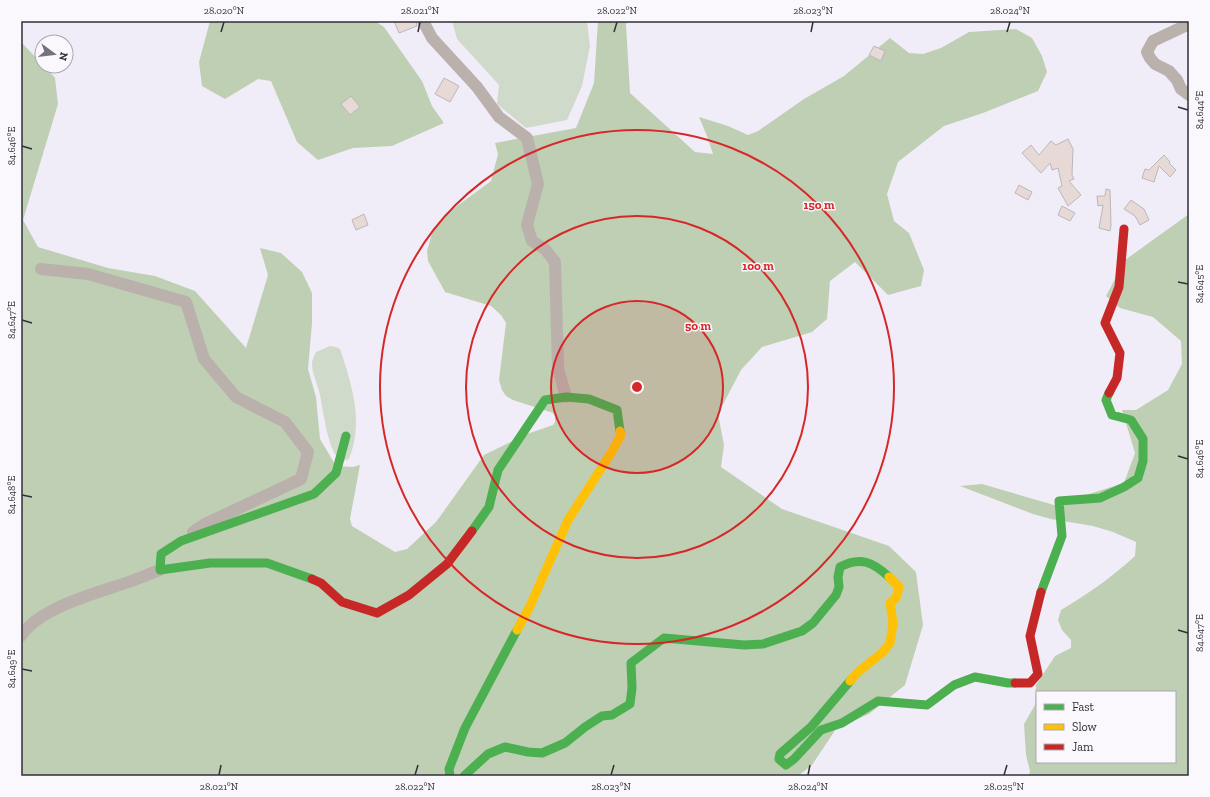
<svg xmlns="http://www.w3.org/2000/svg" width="1210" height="797" font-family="'Zilla Slab',serif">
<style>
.green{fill:#d0daca}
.forest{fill:#bfcfb4;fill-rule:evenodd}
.building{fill:#e6d9d6;stroke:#bcb7b9}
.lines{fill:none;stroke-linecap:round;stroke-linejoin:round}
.street{stroke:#bab0ac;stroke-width:12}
.fast{stroke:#4caf50;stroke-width:9}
.slow{stroke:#ffc107;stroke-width:9}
.jam{stroke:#c62828;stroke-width:9}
.ticks{fill:none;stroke:#322f37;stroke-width:1.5}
.ring{fill:none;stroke:#d62828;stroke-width:2}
.centre{fill:#d62828;stroke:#faf8fd;stroke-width:2}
.ring-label{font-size:12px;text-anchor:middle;font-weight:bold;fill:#d62828;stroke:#faf8fd;stroke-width:3;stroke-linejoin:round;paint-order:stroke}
.neatline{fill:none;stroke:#322f37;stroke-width:1.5}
.ticks-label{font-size:10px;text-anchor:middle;fill:#322f37}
</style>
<rect width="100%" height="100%" fill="#f1edf8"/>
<path class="green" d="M 452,21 L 587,21 L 590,46 L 582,86 L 567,120 L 526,128 L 497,104 L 499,85 L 457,39 Z
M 330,346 L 336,347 L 340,349 C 352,385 364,422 349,459 L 344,461 C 343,461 340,460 339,459 C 327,449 323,406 319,391 C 317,382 312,374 312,364 C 312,360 314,356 316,352 Z"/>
<path class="forest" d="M 210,21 L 375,21 L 384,27 L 422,81 L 432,106 L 444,123 L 392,146 L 353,148 L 318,160 L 297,142 L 271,81 L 258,79 L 225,99 L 202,86 L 199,62 Z
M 598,21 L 629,21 L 626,24 L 630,93 L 695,152 L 713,154 L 707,136 L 699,117 L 728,126 L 748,135 L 758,131 L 804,99 L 844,76 L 890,38 L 909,53 L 923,54 L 941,48 L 969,32 L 1016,29 L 1032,38 L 1042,56 L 1047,72 L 1038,91 L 983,113 L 944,126 L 898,162 L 887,194 L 894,221 L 909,233 L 924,270 L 921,286 L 888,295 L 855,262 L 830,281 L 827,319 L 812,332 L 762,347 L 741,370 L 718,414 L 724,445 L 721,467 L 782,509 L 889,546 L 916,572 L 923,625 L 905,685 L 869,714 L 836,729 L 812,765 L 798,776 L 21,776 L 21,42 L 42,64 L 42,66 L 44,66 L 55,78 L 58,104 L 23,220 L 38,247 L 108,268 L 155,276 L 195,291 L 246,348 L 268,275 L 260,248 L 281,253 L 302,272 L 312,293 L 312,323 L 308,369 L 316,397 L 320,439 L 336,466 L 353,467 L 360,465 L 350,519 L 352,526 L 395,552 L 407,549 L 436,522 L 484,455 L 527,434 L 553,425 L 555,422 L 555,417 L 553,413 L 513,400 L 506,396 L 502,390 L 499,380 L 506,323 L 501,315 L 491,306 L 445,292 L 428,261 L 427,251 L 433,230 L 445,215 L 491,181 L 498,154 L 495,143 L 576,128 L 594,83 Z
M 1189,214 L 1189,776 L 1029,776 L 1030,771 L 1026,755 L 1024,724 L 1035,705 L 1036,685 L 1055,656 L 1071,648 L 1071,640 L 1062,630 L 1058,620 L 1061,610 C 1089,593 1111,578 1135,556 L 1136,542 L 1113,532 L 1093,526 L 1051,519 L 1033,514 L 960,486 L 982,484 L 1054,505 L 1124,483 L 1135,453 L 1122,410 L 1136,410 L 1168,390 L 1182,364 L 1181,341 L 1153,317 L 1120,308 L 1106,296 L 1125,260 ZM 1037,692 L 1175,692 L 1175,762 L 1037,762 Z"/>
<path class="building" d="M 394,21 L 416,21 L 417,26 L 399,33 Z
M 874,46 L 885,51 L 881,61 L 869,55 Z
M 444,78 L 459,86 L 450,102 L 435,94 Z
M 351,96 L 360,107 L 350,115 L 341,104 Z
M 1068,139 L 1073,149 L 1072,175 L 1074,179 L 1069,181 L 1081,195 L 1068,206 L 1058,188 L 1062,186 L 1058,168 L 1052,170 L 1050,163 L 1041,173 L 1022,153 L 1031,145 L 1039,155 L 1051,141 L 1056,145 Z
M 1164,155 L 1170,162 L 1169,163 L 1176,170 L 1170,177 L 1159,166 L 1154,182 L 1142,178 L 1145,169 L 1149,170 Z
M 1019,185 L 1032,192 L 1028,200 L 1015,193 Z
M 1106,189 L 1110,190 L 1111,225 L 1110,231 L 1099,228 L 1103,205 L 1098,206 L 1097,196 L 1105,196 Z
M 1131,200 L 1144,209 L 1149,220 L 1140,225 L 1135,216 L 1124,209 Z
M 1062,206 L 1075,213 L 1070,221 L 1058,215 Z
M 364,214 L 368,225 L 356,230 L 352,220 Z"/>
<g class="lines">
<path class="street" d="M 423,21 L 432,38 L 477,87 L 499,117 L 527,138 L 538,184 L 527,225 L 532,241 L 545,249 L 555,262 L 558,368 L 566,397
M 1189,24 L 1153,41 L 1147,52 L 1150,58 L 1155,64 L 1169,71 L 1177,80 L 1181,89 L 1189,95
M 41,269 L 88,274 L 186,302 L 204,359 L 236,397 L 285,422 L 308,452 L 301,479 L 205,524 L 193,532
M 21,636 C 40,606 102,592 134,580 C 143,577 151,573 160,570"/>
<path class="fast" d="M 472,531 L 489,507 L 498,470 L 545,400 L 566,397 L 589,399 L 617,410 L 620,431
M 312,579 L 267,563 L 210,563 L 160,570 L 161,554 L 181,541 L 314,494 L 336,473 L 346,436
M 1041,592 L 1062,536 L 1059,501 L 1100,498 L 1124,487 L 1138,478 L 1143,461 L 1143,439 L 1131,420 L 1112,415 L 1106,400 L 1109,393
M 850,681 L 811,727 L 780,754 L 779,759 L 786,765 L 794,759 L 821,730 L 842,723 L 878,701 L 927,705 L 954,685 L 975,677 L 1008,683 L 1015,683
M 450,776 L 449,769 L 465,728 L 517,630
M 464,776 L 488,754 L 505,747 L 528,752 L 542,753 L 565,743 L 585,727 L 602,716 L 612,715 L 630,704 L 632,688 L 631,663 L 664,638 L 744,645 L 763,644 L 802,631 L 813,623 L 836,595 L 839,587 L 838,577 L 840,567 C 860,556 873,562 889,577"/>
<path class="slow" d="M 517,630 L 530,606 L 568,520 L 611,453 L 621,435 L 620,431
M 850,681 L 858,672 L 883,652 L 890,643 L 893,623 L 890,603 L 896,598 L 899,587 L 889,577"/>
<path class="jam" d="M 1109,393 L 1117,378 L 1120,353 L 1105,323 L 1119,287 L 1124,229
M 312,579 L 321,583 L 342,602 L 377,613 L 409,595 L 447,564 L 472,531
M 1015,683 L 1030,683 L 1038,674 L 1030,636 L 1041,592"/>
</g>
<path class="ticks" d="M 221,32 L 224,22M 418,32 L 420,22M 614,32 L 617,22M 811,32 L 813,22M 1007,32 L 1010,22M 1178,107 L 1188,110M 22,146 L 32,149M 1178,282 L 1188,284M 22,320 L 32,323M 1178,456 L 1188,459M 22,495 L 32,497M 1178,630 L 1188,633M 22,669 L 32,671M 219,775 L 221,765M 415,775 L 418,765M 611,775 L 614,765M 808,775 L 810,765M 1004,775 L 1007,765"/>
<circle cx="637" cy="387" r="86" fill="#d62828" fill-opacity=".12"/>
<g class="ring">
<circle cx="637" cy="387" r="86"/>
<circle cx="637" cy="387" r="171"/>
<circle cx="637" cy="387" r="257"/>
</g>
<circle cx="637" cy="387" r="6" class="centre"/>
<g class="ring-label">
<text x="819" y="209">150 m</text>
<text x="758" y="270">100 m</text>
<text x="698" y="330">50 m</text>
</g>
<rect width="1210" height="797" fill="none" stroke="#faf8fd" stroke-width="44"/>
<rect x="1036" y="691" width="140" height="72" fill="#faf8fd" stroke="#aaa8ae"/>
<rect x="1044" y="704" width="20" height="6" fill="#4caf50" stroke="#aaa8ae"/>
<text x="1072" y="711" font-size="12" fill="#322f37">Fast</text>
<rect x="1044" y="724" width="20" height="6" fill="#ffc107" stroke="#aaa8ae"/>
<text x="1072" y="731" font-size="12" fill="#322f37">Slow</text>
<rect x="1044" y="744" width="20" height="6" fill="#c62828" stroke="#aaa8ae"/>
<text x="1072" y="751" font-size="12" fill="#322f37">Jam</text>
<g transform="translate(54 54) rotate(105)"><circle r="19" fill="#faf8fd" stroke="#aaa8ae"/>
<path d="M0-3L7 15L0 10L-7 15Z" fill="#75727b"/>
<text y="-6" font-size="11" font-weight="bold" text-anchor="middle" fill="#322f37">N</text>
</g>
<rect x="22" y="22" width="1166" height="753" class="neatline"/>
<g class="ticks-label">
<text x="224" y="14">28.020°N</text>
<text x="420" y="14">28.021°N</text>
<text x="617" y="14">28.022°N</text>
<text x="813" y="14">28.023°N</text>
<text x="1010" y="14">28.024°N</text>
<text transform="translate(1199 110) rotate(-90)" y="4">84.644°E</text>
<text transform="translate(11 146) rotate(-90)" y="4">84.646°E</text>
<text transform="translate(1199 284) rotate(-90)" y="4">84.645°E</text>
<text transform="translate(11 320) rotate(-90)" y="4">84.647°E</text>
<text transform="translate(1199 459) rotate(-90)" y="4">84.646°E</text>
<text transform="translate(11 495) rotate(-90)" y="4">84.648°E</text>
<text transform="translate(1199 633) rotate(-90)" y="4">84.647°E</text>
<text transform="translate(11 669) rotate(-90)" y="4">84.649°E</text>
<text x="219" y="790">28.021°N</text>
<text x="415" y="790">28.022°N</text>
<text x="611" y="790">28.023°N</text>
<text x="808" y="790">28.024°N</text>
<text x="1004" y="790">28.025°N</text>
</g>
</svg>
